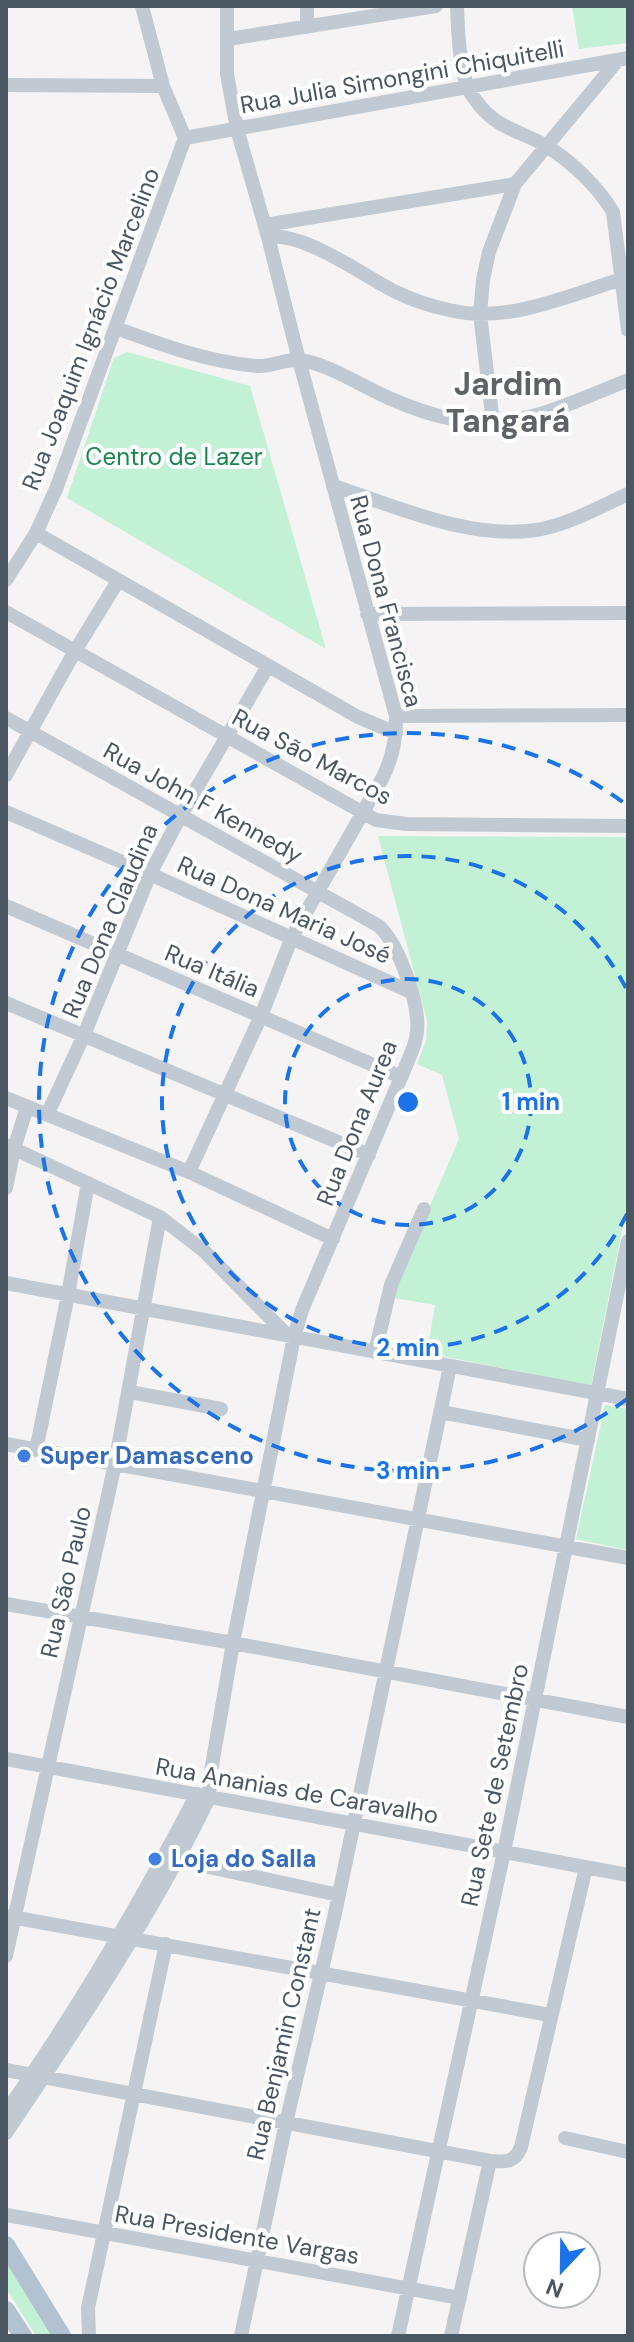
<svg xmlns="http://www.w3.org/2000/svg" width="634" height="2342" font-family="'DM Sans',sans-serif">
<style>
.green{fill:#c3f1d5}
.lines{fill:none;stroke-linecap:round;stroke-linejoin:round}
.minor{stroke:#c1cad2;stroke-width:14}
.major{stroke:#b3c2d1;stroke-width:18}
.ring{fill:none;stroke:#1a73e8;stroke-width:4;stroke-dasharray:14 10}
.shop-dot{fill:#3f7fe0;stroke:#fff;stroke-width:3}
.labels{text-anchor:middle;stroke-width:8;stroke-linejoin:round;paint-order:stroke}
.street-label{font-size:24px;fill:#4a5661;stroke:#fff}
.park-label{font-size:24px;fill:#17864f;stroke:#fff}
.shop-label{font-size:24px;font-weight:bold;fill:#366cbe;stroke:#fff;text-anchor:start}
.district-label{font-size:32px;font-weight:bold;fill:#5f6368;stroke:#fff}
.centre{fill:#1a73e8;stroke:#fff;stroke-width:4}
.ring-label{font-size:24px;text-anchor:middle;font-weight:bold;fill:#1a73e8;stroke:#fff;stroke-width:8;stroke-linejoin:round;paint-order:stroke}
</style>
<rect width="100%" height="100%" fill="#f5f3f3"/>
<path class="green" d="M 572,6 L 628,6 L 628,43 L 579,49 Z
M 127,352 L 250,386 L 326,649 L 67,498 L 114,358 Z
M 378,836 L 628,837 L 628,1200 L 591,1386 L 427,1353 L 435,1305 L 394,1298 L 393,1291 L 459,1139 L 442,1075 L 417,1064 L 426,1041 L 427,1021 Z
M 605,1405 L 628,1409 L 628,1550 L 576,1539 Z
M 6,2256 L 54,2336 L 36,2336 L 6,2288 Z"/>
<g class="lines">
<path class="minor" d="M 142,6 L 163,86 L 185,138
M 307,6 L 307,27
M 457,6 C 458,32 459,61 467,86 C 469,93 476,100 480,106 C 501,131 523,131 548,147 C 573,163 598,187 613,212 L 628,330
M 228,39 L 436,6
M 6,85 L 163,86
M 185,138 L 628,58
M 265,225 L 515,184
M 268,237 C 305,232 362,275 396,292 C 412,300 431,306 449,310 C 507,324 567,296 622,279
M 116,328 C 162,345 208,362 257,366 C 271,367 285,359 299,360 C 325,362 365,388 389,398 C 490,443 533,419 628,380
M 493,423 L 480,314 L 483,280 L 489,252 L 515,184 L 618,60
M 333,486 C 396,506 468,540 536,530 C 568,525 599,507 628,494
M 36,533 L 358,717 L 396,733
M 6,580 L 36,533 L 56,489 L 185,138
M 6,612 L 376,820 L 406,824 L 628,826
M 367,614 L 628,613
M 396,716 L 628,715
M 6,718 L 379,926 C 399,945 420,1004 417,1032 C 416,1044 410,1056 405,1068 L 302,1310 L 294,1337 L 233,1643 L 209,1783 L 210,1796 C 153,1914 79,2025 6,2133
M 6,775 L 75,651 L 118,581
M 6,812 L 150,874 L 411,992
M 6,906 L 401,1077
M 6,1003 L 369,1155
M 6,1098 L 189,1172 L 333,1239
M 47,1115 L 84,1035 L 150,874 L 181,815 L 268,666
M 6,1145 L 160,1217 L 204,1251 L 287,1335
M 189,1172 L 261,1016 L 292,937 L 383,777 C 393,756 396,739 396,716 L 299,360 L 268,237 L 237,129 L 227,74 L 227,6
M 6,1188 L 14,1149 L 27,1107
M 6,1283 L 628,1399
M 375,1352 L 391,1285 L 424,1209
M 130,1392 L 221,1409
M 441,1412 L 588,1440
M 6,1444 L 628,1558
M 36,1450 L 68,1295 L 88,1183
M 6,1604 L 233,1643 L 628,1717
M 6,1759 L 628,1875
M 167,1858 L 339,1895
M 6,1916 L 550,2015
M 6,1956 L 115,1464 L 160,1217
M 6,2070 L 490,2161 C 505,2162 515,2163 521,2147 L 586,1867
M 6,2112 C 77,2011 140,1903 197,1794
M 565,2138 L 628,2152
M 7,2215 L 460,2298
M 89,2336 L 88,2308 L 166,1944
M 241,2336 L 286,2123 L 334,1918 L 450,1366
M 398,2336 L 504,1852 L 628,1241
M 451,2336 L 490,2161"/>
<path class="major" d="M 6,2245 L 62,2336
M 6,2310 L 23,2336"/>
</g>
<g class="ring">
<circle cx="408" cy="1102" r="123"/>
<path d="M627 1214A246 246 0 1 1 627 990"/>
<path d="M627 1399A369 369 0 1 1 627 805"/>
</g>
<g class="shop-dot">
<circle cx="24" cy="1456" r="8"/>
<circle cx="155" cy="1859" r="8"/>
</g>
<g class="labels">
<g class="street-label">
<text transform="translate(402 77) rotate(-10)" y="8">Rua Julia Simongini Chiquitelli</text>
<text transform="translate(91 329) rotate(-69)" y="8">Rua Joaquim Ignácio Marcelino</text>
<text transform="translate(386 601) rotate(75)" y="8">Rua Dona Francisca</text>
<text transform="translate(312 757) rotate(28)" y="8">Rua São Marcos</text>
<text transform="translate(203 803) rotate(29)" y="8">Rua John F Kennedy</text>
<text transform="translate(284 910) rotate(24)" y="8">Rua Dona Maria José</text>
<text transform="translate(110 921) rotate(-67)" y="8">Rua Dona Claudina</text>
<text transform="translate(212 971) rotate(23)" y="8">Rua Itália</text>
<text transform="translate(357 1123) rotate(-68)" y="8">Rua Dona Aurea</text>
<text transform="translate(66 1582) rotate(-77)" y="8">Rua São Paulo</text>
<text transform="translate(495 1785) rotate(-78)" y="8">Rua Sete de Setembro</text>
<text transform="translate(297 1791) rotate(10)" y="8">Rua Ananias de Caravalho</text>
<text transform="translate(284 2034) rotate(-77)" y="8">Rua Benjamin Constant</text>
<text transform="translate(237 2235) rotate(10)" y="8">Rua Presidente Vargas</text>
</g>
<g class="park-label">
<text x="174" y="465">Centro de Lazer</text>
</g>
<g class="shop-label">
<text x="40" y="1464">Super Damasceno</text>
<text x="171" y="1867">Loja do Salla</text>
</g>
<g class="district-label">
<text x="508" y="395">Jardim<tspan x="508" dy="37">Tangará</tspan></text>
</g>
</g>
<circle cx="408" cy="1102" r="12" class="centre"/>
<g class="ring-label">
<text x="531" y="1110">1 min</text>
<text x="408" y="1356">2 min</text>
<text x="408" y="1479">3 min</text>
</g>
<rect width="634" height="2342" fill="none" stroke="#4a5661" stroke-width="16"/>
<g transform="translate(562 2270) rotate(202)"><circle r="38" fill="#ffffff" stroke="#b7bbc0" stroke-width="2"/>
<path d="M0-6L14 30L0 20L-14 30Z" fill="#1a73e8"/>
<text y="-12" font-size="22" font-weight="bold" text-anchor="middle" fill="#4a5661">N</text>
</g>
</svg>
